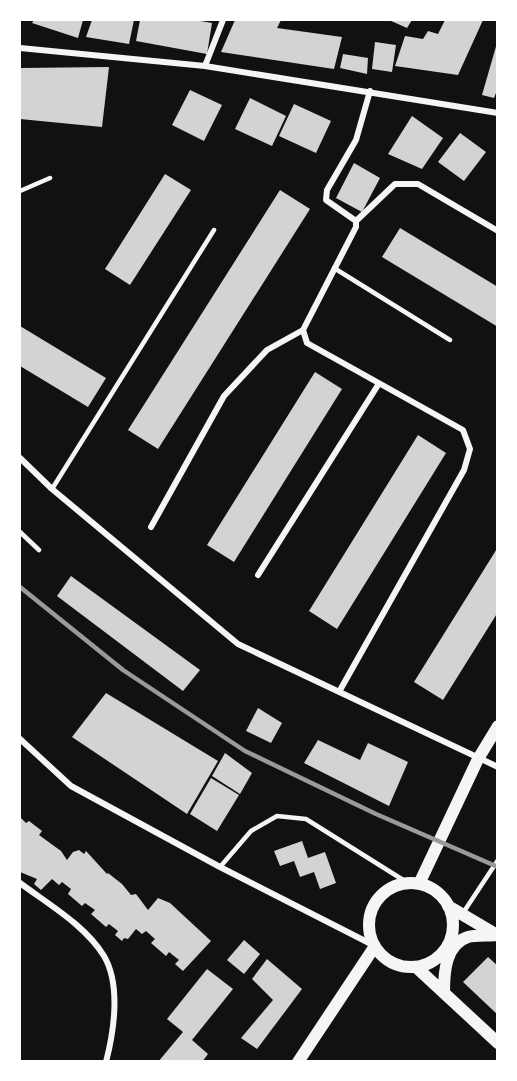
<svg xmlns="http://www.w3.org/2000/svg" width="517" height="1081" font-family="'Noto Sans',sans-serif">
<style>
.building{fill:#d3d3d3}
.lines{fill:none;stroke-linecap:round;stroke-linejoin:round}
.service{stroke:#f5f5f5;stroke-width:4.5}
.minor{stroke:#f5f5f5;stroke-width:6}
.secondary{stroke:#f5f5f5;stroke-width:12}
.rail{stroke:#9a9a9a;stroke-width:4.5}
</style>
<rect width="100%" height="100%" fill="#111"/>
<path class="building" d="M 34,20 L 83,20 L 78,38 L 32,23 Z
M 92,20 L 134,20 L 129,44 L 86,37 Z
M 140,20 L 195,20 L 212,23 L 207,54 L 136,41 Z
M 235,20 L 281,20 L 277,28 L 342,37 L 334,69 L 221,52 Z
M 389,20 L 412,20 L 407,28 Z
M 445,20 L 483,20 L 458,75 L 395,66 L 405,36 L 423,39 L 428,31 L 438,34 Z
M 375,42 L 396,45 L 392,72 L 372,69 Z
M 497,43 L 498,88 L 494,98 L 482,95 Z
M 343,54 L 368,58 L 367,74 L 340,68 Z
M 109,67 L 102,127 L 20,119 L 20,68 Z
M 190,90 L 222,105 L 204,141 L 172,125 Z
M 250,98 L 286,116 L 272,146 L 235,129 Z
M 294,104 L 331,121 L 316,153 L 279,136 Z
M 412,116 L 443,138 L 422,169 L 388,154 Z
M 460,133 L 486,152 L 464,181 L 438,162 Z
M 354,163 L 380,178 L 362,212 L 336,198 Z
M 165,174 L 191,190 L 130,285 L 105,269 Z
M 280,190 L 310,209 L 158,449 L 128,430 Z
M 400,228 L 498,287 L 498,327 L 382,257 Z
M 20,326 L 106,378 L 88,407 L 20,366 Z
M 315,372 L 342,389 L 234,562 L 207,545 Z
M 418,435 L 446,453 L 337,629 L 309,611 Z
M 498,547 L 498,612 L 443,700 L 414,682 Z
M 71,576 L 200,670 L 183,691 L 57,596 Z
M 106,693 L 218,761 L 187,814 L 72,737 Z
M 258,708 L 282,723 L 271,743 L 246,731 Z
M 318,740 L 360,760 L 368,743 L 408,762 L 389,806 L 304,763 Z
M 225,753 L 252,773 L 240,794 L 212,776 Z
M 211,778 L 239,795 L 217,831 L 190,814 Z
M 20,817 L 26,823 L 29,821 L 42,831 L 39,835 L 61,851 L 67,860 L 73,852 L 79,850 L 84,854 L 86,851 L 107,874 L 108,873 L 122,884 L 131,895 L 136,894 L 148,910 L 158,898 L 170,903 L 211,941 L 183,971 L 175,964 L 179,960 L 169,952 L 166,956 L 151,943 L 155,939 L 146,931 L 142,934 L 136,929 L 128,939 L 124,938 L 122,941 L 115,935 L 118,931 L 109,924 L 106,927 L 91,914 L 95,910 L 85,903 L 82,906 L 68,894 L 71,889 L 62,882 L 59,885 L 52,879 L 41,890 L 34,884 L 37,879 L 20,872 Z
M 302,841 L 308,858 L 325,852 L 336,883 L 320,889 L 314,872 L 300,877 L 294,861 L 280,866 L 274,851 Z
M 244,940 L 260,954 L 244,974 L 227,960 Z
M 488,957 L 498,966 L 498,1015 L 463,982 Z
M 267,959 L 302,989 L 257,1049 L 241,1038 L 273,1000 L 252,979 Z
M 207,969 L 233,989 L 192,1040 L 208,1054 L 202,1062 L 158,1062 L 183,1032 L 167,1019 Z"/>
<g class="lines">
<path class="service" d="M 20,191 L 50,178
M 334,268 L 450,340
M 52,489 L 214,230
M 20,532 L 39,550
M 220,867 L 251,831 L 277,816 L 306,819 L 408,883
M 463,913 L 498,860"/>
<path class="minor" d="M 20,48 L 205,66 L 498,113
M 205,66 L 223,20
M 356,221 L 395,184 L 418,184 L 498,231
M 20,458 L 52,489 L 238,644 L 498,767
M 151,527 L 224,396 L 267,350 L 303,330
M 258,575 L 378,385
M 339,692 L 464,470 L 470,449 L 463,430 L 307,343 L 303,330 L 356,227 L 356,221 L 326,200 L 327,190 L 356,140 L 370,91
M 20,739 L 71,786 L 220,867 L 375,946
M 20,883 C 48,904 85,925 104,956 C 121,985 114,1031 106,1062"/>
<path class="secondary" d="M369 925a42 42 0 1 1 84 0a42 42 0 1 1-84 0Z
M 419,884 L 478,759 L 498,726
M 448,906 L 497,935
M 416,967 L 498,1043
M 444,992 C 444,974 445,944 468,937 C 476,935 488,936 497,935
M 298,1062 L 375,946"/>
<path class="rail" d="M 20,587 L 123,670 L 245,751 L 376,814 L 498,867"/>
</g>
<rect width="517" height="1081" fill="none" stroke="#ffffff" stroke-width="42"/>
</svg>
